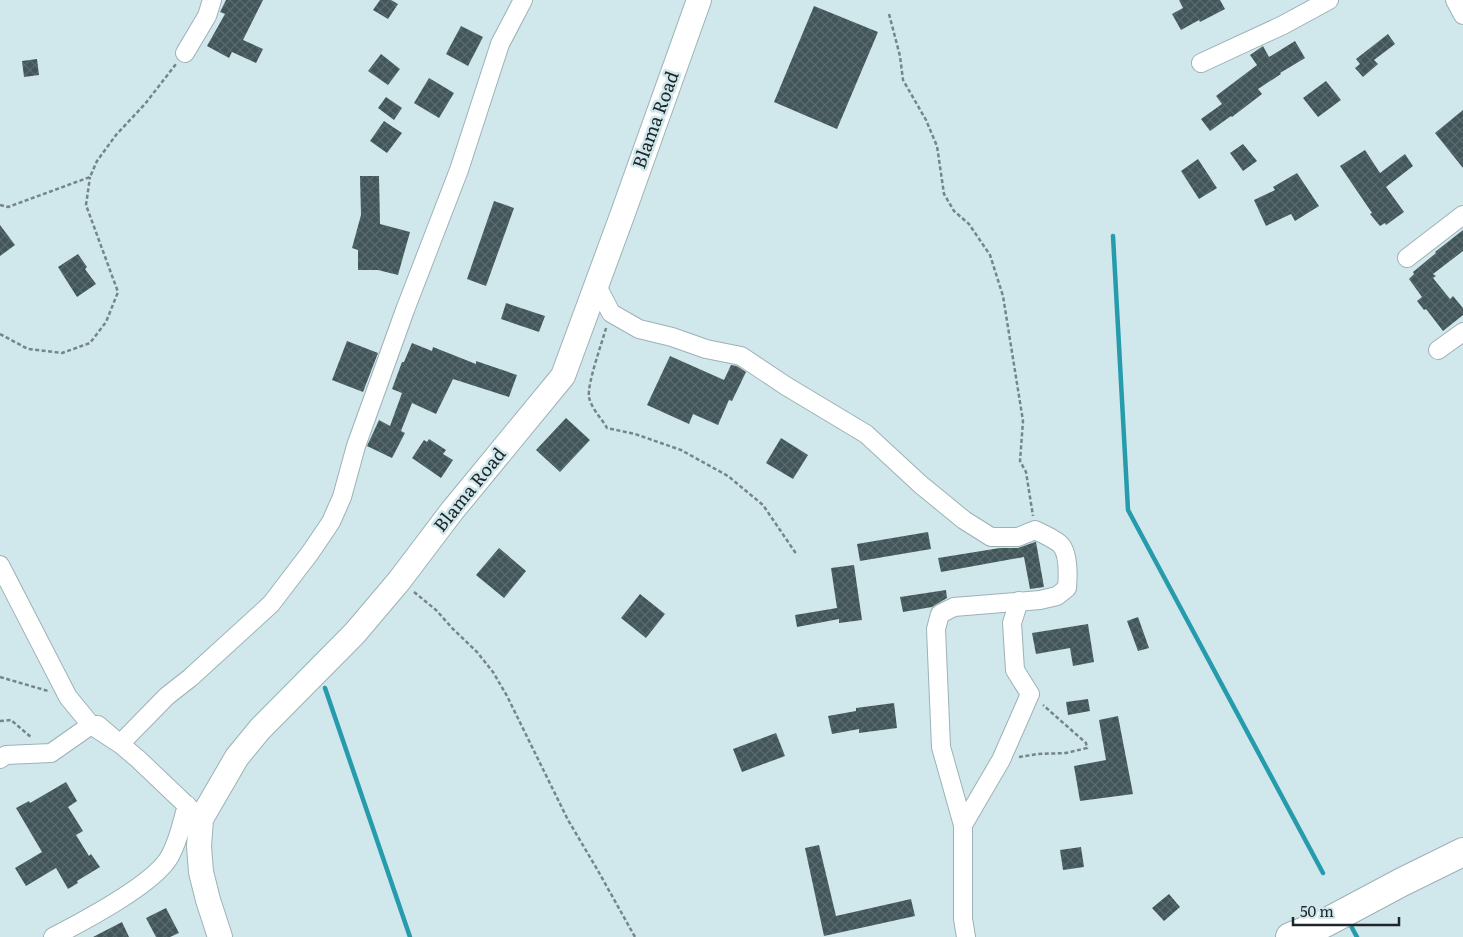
<svg xmlns="http://www.w3.org/2000/svg" width="1463" height="937" font-family="Literata,serif">
<style>
.lines{fill:none;stroke-linecap:round;stroke-linejoin:round}
.stream{stroke:#259bac;stroke-width:4.5}
.building{fill:url(#building-cross-hatch)}
.street-casing{stroke:#9cb2b6;stroke-width:20}
.secondary-casing{stroke:#9cb2b6;stroke-width:26}
.highway-casing{stroke:#9cb2b6;stroke-width:30}
.path{stroke:#758588;stroke-width:2.5;stroke-dasharray:4 2.5;stroke-linecap:butt}
.street{stroke:#fff;stroke-width:18}
.secondary{stroke:#fff;stroke-width:24}
.highway{stroke:#fff;stroke-width:28}
.labels{text-anchor:middle;stroke-width:5;stroke-linejoin:round;paint-order:stroke}
.street-label{font-size:18px;fill:#1d2628;stroke:#d0e7ec}
</style>
<defs>
<pattern id="building-cross-hatch" width="8" height="8" patternUnits="userSpaceOnUse" patternTransform="scale(1.25)"><rect width="8" height="8" fill="#42565a"/><path d="M0 0l8 8M0 8l8-8" fill="none" stroke="#5a6b6e"/></pattern>
</defs>
<rect width="100%" height="100%" fill="#d0e7ec"/>
<g class="lines">
<path class="stream" d="M 1113,236 L 1128,510 L 1323,873
M 325,688 L 410,937
M 1351,926 L 1357,937"/>
</g>
<path class="building" d="M 226,0 L 263,0 L 243,40 L 263,49 L 256,63 L 232,52 L 229,58 L 207,46 L 225,14 L 220,12 Z
M 380,0 L 391,0 L 398,4 L 388,19 L 373,10 Z
M 1179,0 L 1220,0 L 1225,9 L 1200,22 L 1199,20 L 1181,30 L 1172,14 L 1183,8 Z
M 814,6 L 878,32 L 837,129 L 774,102 Z
M 461,26 L 483,37 L 468,66 L 446,54 Z
M 1388,34 L 1395,44 L 1374,60 L 1378,64 L 1363,77 L 1355,68 L 1360,64 L 1356,59 Z
M 1295,41 L 1305,58 L 1280,73 L 1281,74 L 1258,89 L 1262,94 L 1232,117 L 1231,116 L 1210,131 L 1201,119 L 1222,104 L 1216,96 L 1257,65 L 1250,55 L 1263,46 L 1269,57 Z
M 381,54 L 400,69 L 388,85 L 368,71 Z
M 37,59 L 39,75 L 24,77 L 22,61 Z
M 429,78 L 454,93 L 439,118 L 414,103 Z
M 1326,81 L 1341,100 L 1318,117 L 1303,98 Z
M 386,97 L 402,108 L 394,120 L 378,108 Z
M 1463,110 L 1463,168 L 1435,133 Z
M 384,121 L 402,133 L 387,153 L 370,141 Z
M 1243,144 L 1257,161 L 1243,171 L 1230,153 Z
M 1365,150 L 1380,173 L 1405,154 L 1413,166 L 1386,187 L 1404,212 L 1386,225 L 1385,223 L 1380,226 L 1370,214 L 1372,213 L 1340,166 Z
M 1198,159 L 1217,188 L 1199,199 L 1181,171 Z
M 1297,173 L 1319,206 L 1295,221 L 1291,214 L 1266,226 L 1254,200 L 1275,190 L 1273,187 Z
M 360,176 L 379,176 L 380,224 L 410,232 L 398,275 L 378,270 L 358,270 L 358,250 L 352,248 L 361,215 Z
M 494,201 L 514,208 L 486,286 L 467,279 Z
M 0,225 L 15,245 L 0,256 Z
M 1463,230 L 1463,251 L 1433,274 L 1436,276 L 1433,278 L 1450,299 L 1453,296 L 1463,308 L 1463,315 L 1443,331 L 1426,309 L 1424,310 L 1417,301 L 1422,297 L 1409,279 L 1414,274 L 1413,272 L 1436,253 L 1435,252 Z
M 78,254 L 87,267 L 85,269 L 96,284 L 77,297 L 58,267 Z
M 506,303 L 545,316 L 539,332 L 501,319 Z
M 347,341 L 378,353 L 363,392 L 332,380 Z
M 412,343 L 432,351 L 433,347 L 476,364 L 476,361 L 517,375 L 509,397 L 453,379 L 436,414 L 412,403 L 401,431 L 405,433 L 392,458 L 367,446 L 379,420 L 390,426 L 402,393 L 392,389 L 402,362 L 404,362 Z
M 670,356 L 724,380 L 731,365 L 737,366 L 746,372 L 732,401 L 729,400 L 718,425 L 693,414 L 689,424 L 647,405 Z
M 566,418 L 590,440 L 560,472 L 536,450 Z
M 781,438 L 808,455 L 793,479 L 766,463 Z
M 429,439 L 446,450 L 443,454 L 453,460 L 441,478 L 412,458 L 424,440 L 427,442 Z
M 928,532 L 931,549 L 860,561 L 857,544 Z
M 1035,542 L 1036,542 L 1044,587 L 1030,589 L 1024,557 L 941,572 L 938,558 L 1000,548 L 1018,548 Z
M 499,548 L 526,571 L 504,598 L 476,575 Z
M 854,565 L 862,620 L 839,623 L 839,619 L 797,627 L 795,615 L 837,608 L 831,568 Z
M 946,590 L 947,598 L 932,607 L 903,612 L 900,597 Z
M 640,594 L 665,614 L 646,638 L 621,618 Z
M 1138,617 L 1149,648 L 1138,651 L 1127,621 Z
M 1088,624 L 1094,662 L 1073,666 L 1070,648 L 1036,654 L 1032,633 Z
M 1088,699 L 1090,711 L 1068,715 L 1066,702 Z
M 894,703 L 897,728 L 859,733 L 859,729 L 832,734 L 828,716 L 856,711 L 856,708 Z
M 1118,716 L 1133,794 L 1080,801 L 1074,766 L 1106,760 L 1099,720 Z
M 776,733 L 785,756 L 742,772 L 733,749 Z
M 66,782 L 77,801 L 68,807 L 83,831 L 76,835 L 89,856 L 91,854 L 100,867 L 77,881 L 78,883 L 68,889 L 56,868 L 26,886 L 15,868 L 42,852 L 16,808 L 29,801 L 30,803 Z
M 819,845 L 836,916 L 911,899 L 915,916 L 824,936 L 805,848 Z
M 1081,847 L 1084,867 L 1063,870 L 1060,850 Z
M 1169,894 L 1180,907 L 1164,921 L 1152,908 Z
M 166,908 L 179,933 L 170,937 L 156,937 L 146,918 Z
M 122,922 L 129,937 L 93,937 Z"/>
<g class="lines">
<defs>
<path id="street" d="M 1455,0 L 1463,15
M 185,53 L 207,16 L 212,0
M 1201,63 L 1283,25 L 1329,0
M 1407,258 L 1463,215
M 596,284 L 611,313 L 639,329 L 672,337 L 706,349 L 741,356 L 786,386 L 866,434 L 920,484 L 964,520 L 991,537 L 1018,537 L 1035,530 C 1043,534 1053,538 1060,544 C 1069,553 1068,576 1067,588 L 1057,596 L 1040,600 L 954,607 L 940,614 L 936,629 L 941,747 L 963,825 L 963,919 L 966,937
M 1438,350 L 1463,332
M 0,565 L 68,697 L 91,725 L 120,744 L 167,696 L 190,678 L 271,604 L 310,553 L 331,522 L 342,497 L 356,446 L 405,310 L 459,170 L 500,44 L 523,0
M 0,759 L 6,755 L 51,753 L 91,725 L 98,725 L 138,759 L 201,819
M 963,825 L 1001,760 L 1030,694 L 1015,670 L 1012,623 L 1019,601
M 53,937 C 82,922 155,884 170,856 C 179,840 182,822 187,805"/>
<path id="secondary" d="M 220,937 L 208,900 L 201,872 L 199,846 L 201,819 L 237,757 L 260,729 L 355,633 L 399,581 L 452,511 L 563,376 L 623,213 L 699,0"/>
<path id="highway" d="M 1290,937 L 1325,923 L 1402,882 L 1463,852"/>
</defs>
<use href="#street" class="street-casing"/>
<use href="#secondary" class="secondary-casing"/>
<use href="#highway" class="highway-casing"/>
<path class="path" d="M 889,14 L 900,56 L 903,80 L 926,120 L 937,146 L 944,194 L 954,211 L 969,224 L 990,255 L 1003,296 L 1023,421 L 1020,461 L 1026,472 L 1033,516
M 0,205 L 8,207 L 90,177 L 97,161 L 116,135 L 145,104 L 176,64
M 606,328 C 602,343 587,384 589,397 C 591,408 602,419 607,428 L 635,434 L 681,450 L 728,476 L 763,505 L 797,555
M 0,334 L 28,349 L 62,353 L 90,343 L 106,322 L 118,292 L 86,205 L 90,177
M 414,592 L 436,610 L 453,629 L 477,652 L 493,672 L 507,696 L 568,820 L 597,869 L 635,937
M 0,677 L 48,691
M 0,721 L 11,720 L 32,738
M 1019,757 L 1038,754 L 1066,753 L 1087,748 L 1086,743 L 1043,705"/>
<use href="#street" class="street"/>
<use href="#secondary" class="secondary"/>
<use href="#highway" class="highway"/>
</g>
<g class="labels">
<g class="street-label">
<text transform="translate(656 120) rotate(-70)" y="6">Blama Road</text>
<text transform="translate(470 490) rotate(-51)" y="6">Blama Road</text>
</g>
</g>
<path d="M1293 917v8h106v-8" fill="none" stroke="#1d2628" stroke-width="2.5"/>
<text x="1300" y="917" font-size="15" fill="#1d2628" stroke="#d0e7ec" stroke-width="4" paint-order="stroke">50 m</text>
</svg>
